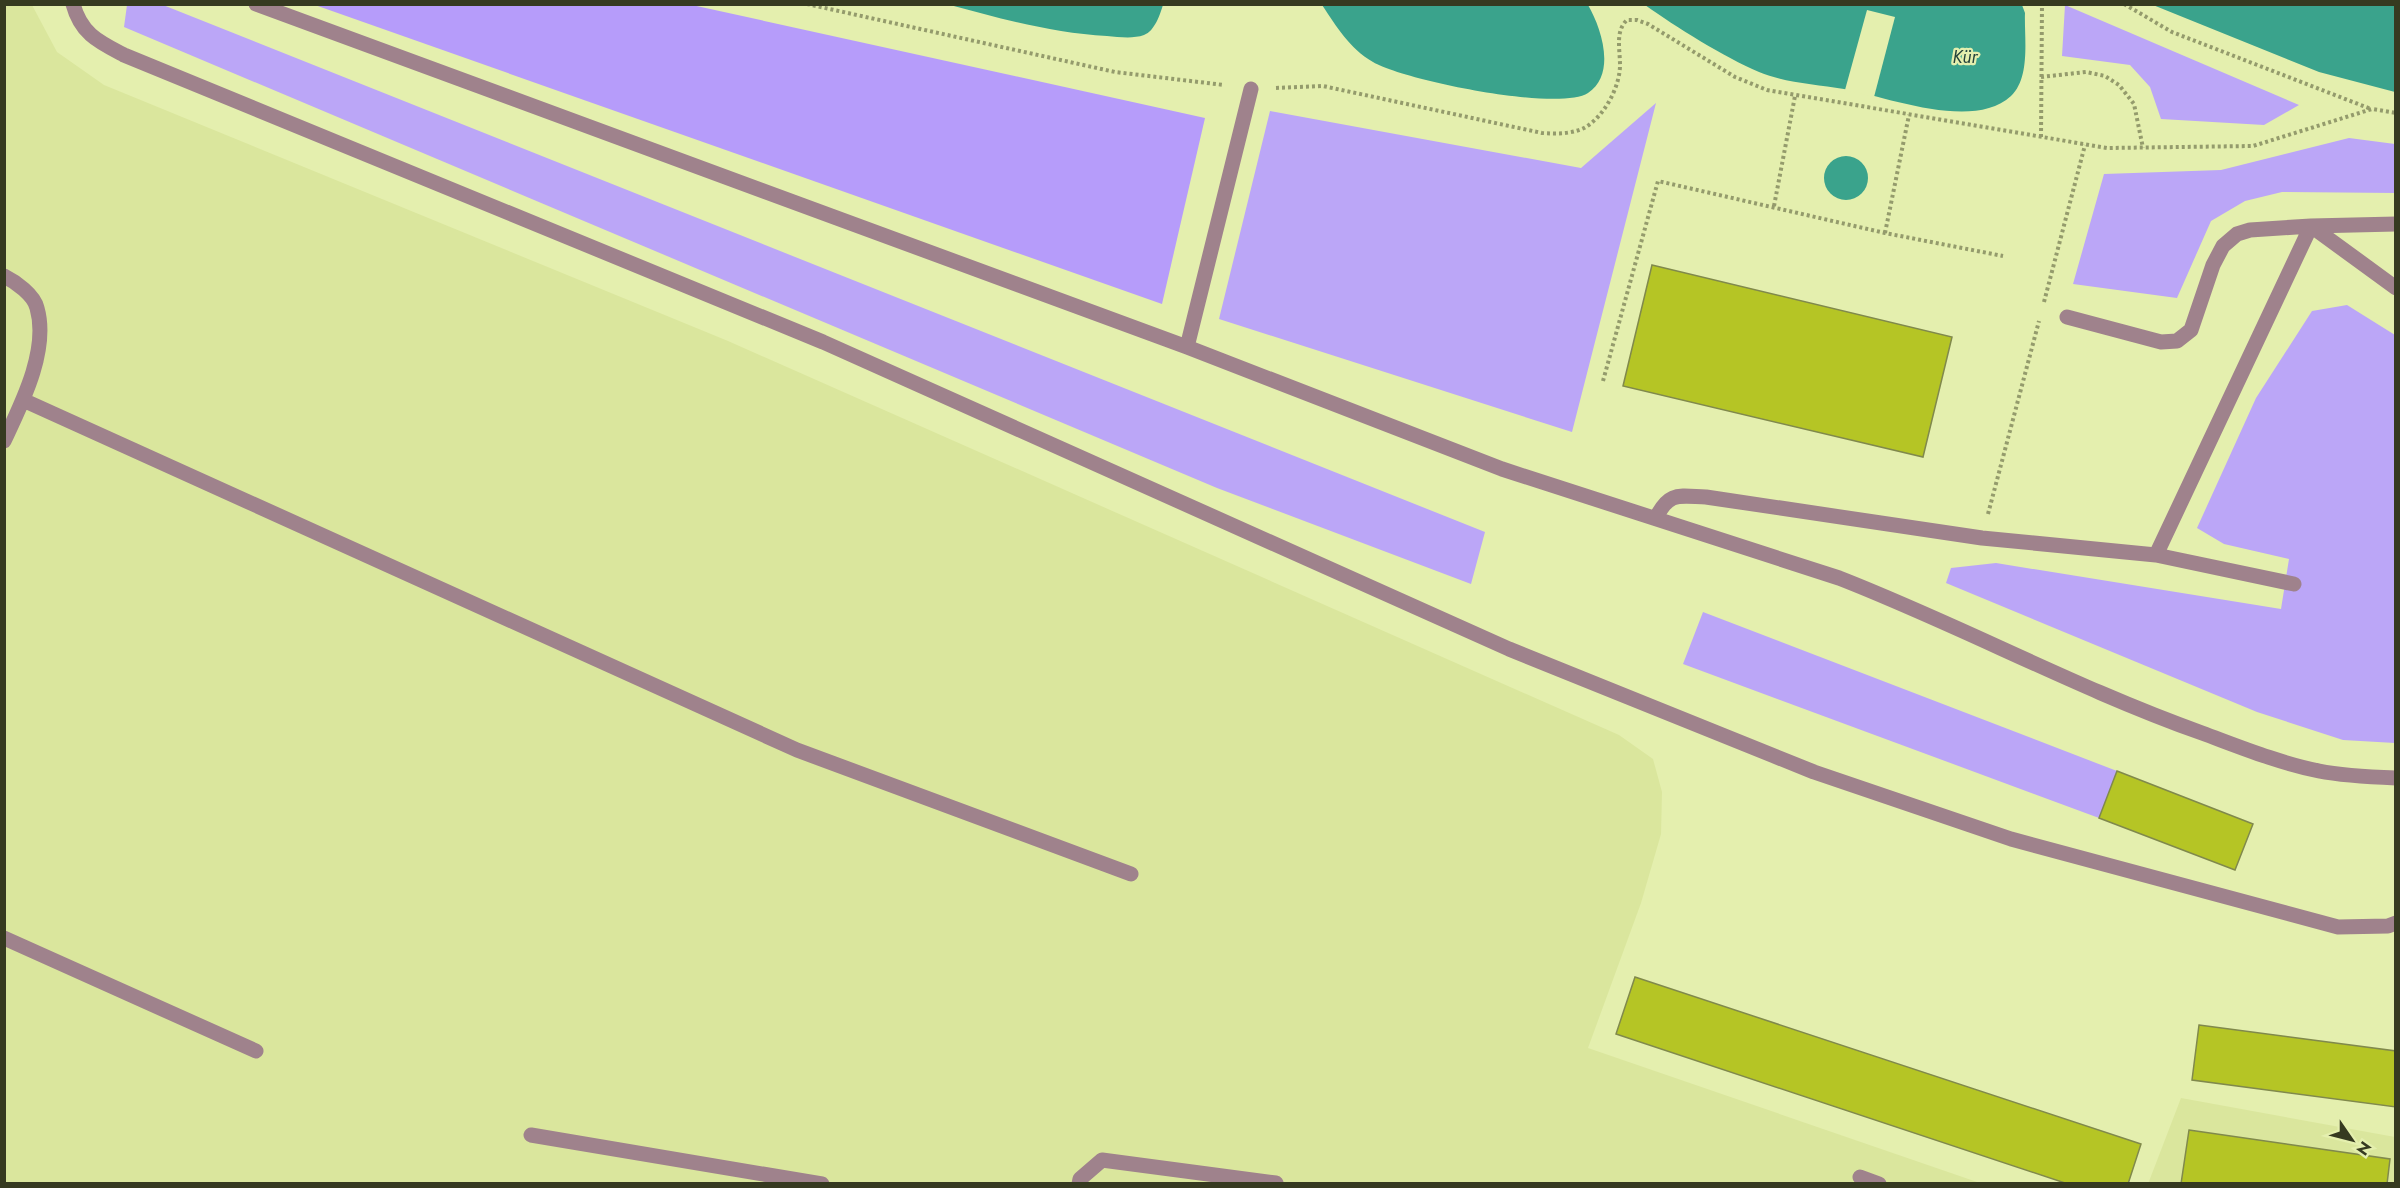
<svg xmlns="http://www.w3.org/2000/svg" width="2400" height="1188" font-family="Jost,sans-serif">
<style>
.built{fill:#dae69d}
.green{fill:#bba6f7}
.forest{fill:#b69cfa}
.water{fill:#3aa38c}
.pier{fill:#e4efae}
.building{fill:#b5c525;stroke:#80894c;stroke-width:1.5}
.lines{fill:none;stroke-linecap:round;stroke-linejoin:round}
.path{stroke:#949b6c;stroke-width:4;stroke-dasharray:3 3;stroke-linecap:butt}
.minor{stroke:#9f828c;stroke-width:15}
.labels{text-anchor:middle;stroke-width:4.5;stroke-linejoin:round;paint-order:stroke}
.water-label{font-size:18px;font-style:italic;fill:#23423b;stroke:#e4efae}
</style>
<rect width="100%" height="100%" fill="#e4efae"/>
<path class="built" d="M 5,4 L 32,5 L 57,52 L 104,85 L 728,341 L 1619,735 L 1653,759 L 1662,792 L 1661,834 L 1641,903 L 1588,1048 L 1980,1183 L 5,1184 Z
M 2181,1098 L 2395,1137 L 2395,1183 L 2148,1184 Z"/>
<path class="green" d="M 127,5 L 163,5 L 1485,532 L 1471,584 L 1217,488 L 124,27 Z
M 2065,5 L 2299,105 L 2264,125 L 2161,119 L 2150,87 L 2130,65 L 2062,56 Z
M 1656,103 L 1572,432 L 1219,319 L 1270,111 L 1581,168 Z
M 2349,138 L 2395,144 L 2395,193 L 2282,192 L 2245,201 L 2211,221 L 2177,298 L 2073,284 L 2104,174 L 2221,170 Z
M 2347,305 L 2395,335 L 2395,743 L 2343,740 L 2257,712 L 1946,583 L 1951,568 L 1996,563 L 2281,609 L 2289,559 L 2224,544 L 2197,528 L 2256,398 L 2312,311 Z
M 1703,612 L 2117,771 L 2099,818 L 1683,664 Z"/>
<path class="forest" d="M 315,5 L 692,5 L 1205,118 L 1162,304 Z"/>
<path class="water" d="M 950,5 L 1163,5 C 1160,14 1155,31 1144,35 C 1133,39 1119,37 1107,36 C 1053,33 1002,19 950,5 Z
M 1322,5 L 1588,5 C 1601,27 1617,74 1588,93 C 1558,112 1403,80 1373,62 C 1349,48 1337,27 1322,5 Z
M 1645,5 L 2022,5 L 2025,13 C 2024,37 2031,77 2011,96 C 1973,131 1888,97 1844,89 C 1815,84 1786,83 1759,72 C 1724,57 1676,27 1645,5 Z
M 2153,5 L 2395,5 L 2395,92 L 2319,72 Z
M1824 178a22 22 0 1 1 44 0a22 22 0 1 1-44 0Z"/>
<path class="pier" d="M 1867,10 L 1895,17 L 1874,97 L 1845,90 Z"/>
<path class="building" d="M 1652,265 L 1952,337 L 1923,457 L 1623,386 Z
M 2117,771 L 2253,824 L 2235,870 L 2099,818 Z
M 1635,977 L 2141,1144 L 2128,1184 L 2068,1184 L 1616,1034 Z
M 2199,1025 L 2396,1051 L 2396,1107 L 2192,1080 Z
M 2189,1130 L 2390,1159 L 2387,1184 L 2181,1184 Z"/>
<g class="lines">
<path class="path" d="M 807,4 L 1115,72 L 1224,85
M 2124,4 L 2172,32 L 2371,109
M 2041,77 L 2086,72 L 2105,76 L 2119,85 L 2134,104 L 2143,148
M 1276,88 L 1323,86 L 1542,133 C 1557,134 1571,134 1584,128 C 1604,117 1620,87 1620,65 C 1620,49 1615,31 1627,20 L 1637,20 L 1648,24 L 1735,77 L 1767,90 L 2107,148 L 2253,146 L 2372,109 L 2396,113
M 2041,137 L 2042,4
M 1774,206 L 1795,96
M 1885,233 L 1909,115
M 2044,302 L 2085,145
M 1603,381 L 1658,181 L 1885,233 L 2003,256
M 1988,514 L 2039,321"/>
<path class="minor" d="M 73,4 C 81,34 99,42 124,55 L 823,342 L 1509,649 L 1814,772 L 2011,839 L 2338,927 L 2388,926 L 2396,923
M 256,4 L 1187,347 L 1502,469 L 1839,578 C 1962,626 2078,689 2202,733 C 2240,747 2279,763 2319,771 C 2344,776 2370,777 2396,778
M 4,276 C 16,282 34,295 37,308 C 49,350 22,403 4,441
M 2067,317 L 2161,342 L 2177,341 L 2191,330 L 2213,265 L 2223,246 L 2237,234 L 2250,230 L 2311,226 L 2396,288
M 1187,347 L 1251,89
M 23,400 L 797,750 L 1131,874
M 1656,518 C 1669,491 1679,496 1706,497 L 1982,538 L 2156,555 L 2294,584
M 2156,555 L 2311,226 L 2396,224
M 4,938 L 256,1051
M 531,1135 L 822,1184
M 1860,1177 L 1879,1184
M 1079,1184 L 1080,1179 L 1102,1160 L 1276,1183"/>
</g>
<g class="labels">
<g class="water-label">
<text x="1965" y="63">Kür</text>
</g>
</g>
<rect width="2400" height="1188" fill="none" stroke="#363a20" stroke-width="12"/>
<g transform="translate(2352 1140) rotate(125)" stroke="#e4efae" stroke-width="4.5" paint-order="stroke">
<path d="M0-4.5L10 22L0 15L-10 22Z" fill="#363a20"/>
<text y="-9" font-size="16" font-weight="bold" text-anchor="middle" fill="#363a20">N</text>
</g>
</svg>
